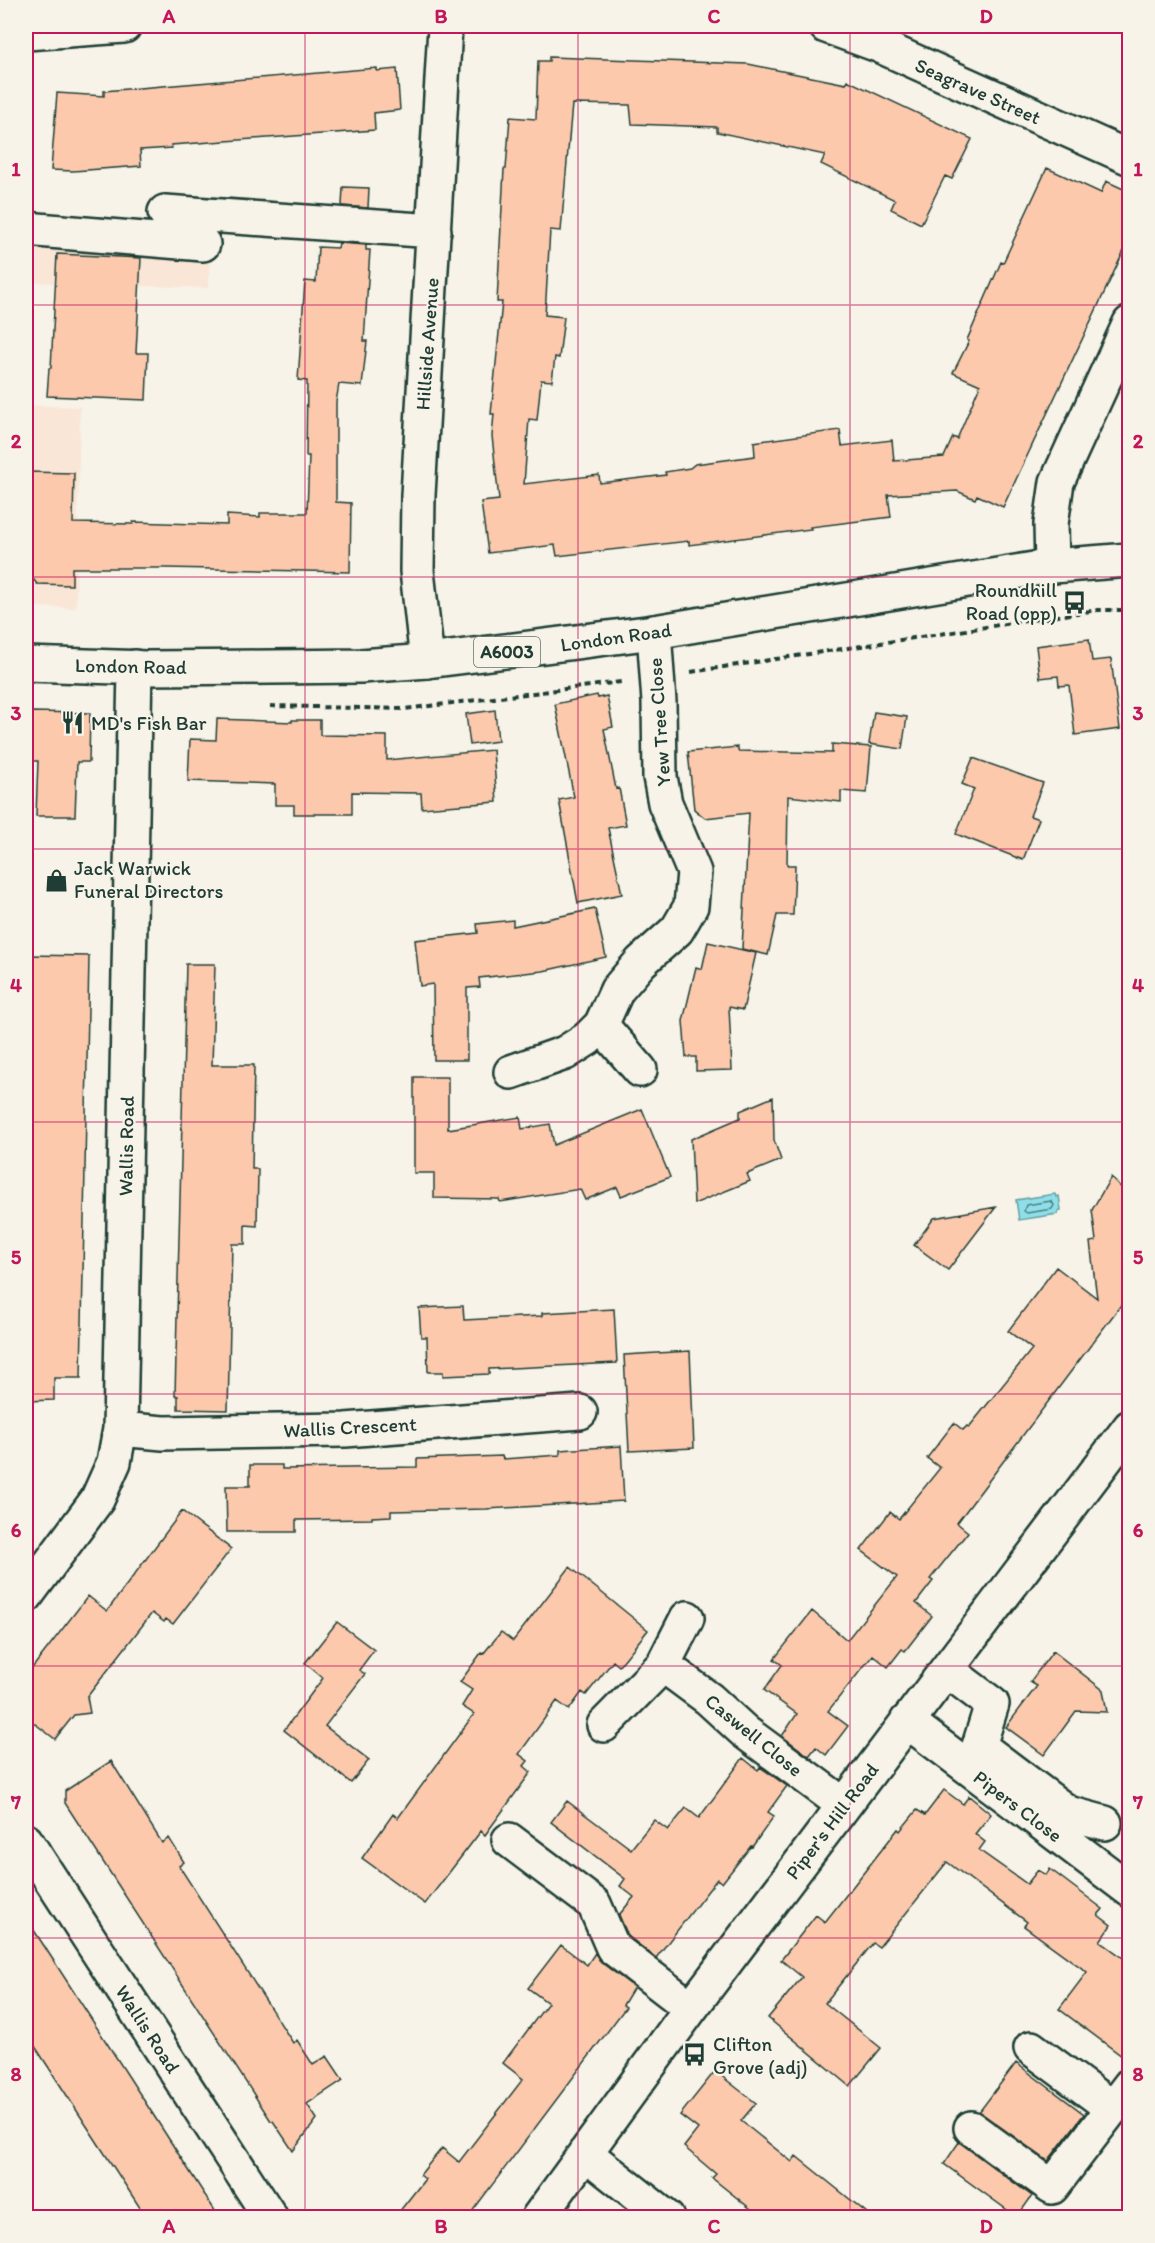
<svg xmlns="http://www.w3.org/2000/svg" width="1155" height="2243" font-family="Itim,sans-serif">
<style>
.built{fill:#f9e6d6}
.water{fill:#8fdfea;stroke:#629ea1;stroke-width:1.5}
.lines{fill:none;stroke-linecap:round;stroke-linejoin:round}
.shore{stroke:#4c7e7d;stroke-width:1.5}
.building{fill:#fdc9ad;stroke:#1f3d34;stroke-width:1.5}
.minor-casing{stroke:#1f3d34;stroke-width:38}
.major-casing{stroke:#1f3d34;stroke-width:38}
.path{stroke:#1f3d34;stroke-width:4;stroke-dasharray:6 4.5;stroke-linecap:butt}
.minor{stroke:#f7f3e8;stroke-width:33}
.major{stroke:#f7f3e8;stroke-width:33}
.grid{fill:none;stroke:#c2185b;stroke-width:1.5;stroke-opacity:0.55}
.labels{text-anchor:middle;stroke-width:4.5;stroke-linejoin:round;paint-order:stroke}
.shield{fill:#f7f3e8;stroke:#60746a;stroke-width:1.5}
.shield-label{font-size:18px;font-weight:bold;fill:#1f3d34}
.street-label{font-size:20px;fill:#1f3d34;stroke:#f7f3e8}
.poi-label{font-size:20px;fill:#1f3d34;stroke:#f7f3e8;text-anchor:start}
.neatline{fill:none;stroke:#c2185b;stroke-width:2}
.grid-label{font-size:20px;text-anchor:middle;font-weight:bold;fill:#c2185b}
</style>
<rect width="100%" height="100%" fill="#f7f3e8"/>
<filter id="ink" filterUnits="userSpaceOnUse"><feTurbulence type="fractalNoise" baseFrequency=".0167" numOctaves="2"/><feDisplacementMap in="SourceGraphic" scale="12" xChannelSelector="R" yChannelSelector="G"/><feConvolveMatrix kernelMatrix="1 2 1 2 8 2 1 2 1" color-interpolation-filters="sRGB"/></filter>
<g filter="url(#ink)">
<path class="built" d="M 26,212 L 212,225 L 208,288 L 26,282 Z
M 26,405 L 80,407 L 76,608 L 26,607 Z"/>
<path class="water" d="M 1055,1194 L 1056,1197 L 1059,1196 L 1061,1210 L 1058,1211 L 1058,1214 L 1019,1220 L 1016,1200 Z"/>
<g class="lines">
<path class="shore" d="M 1051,1201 L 1054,1205 L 1052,1209 L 1027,1213 L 1024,1211 L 1026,1205 Z"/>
</g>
<path class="building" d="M 549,57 L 748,64 L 846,84 L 847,80 L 972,139 L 952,179 L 945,176 L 921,224 L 891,209 L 895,200 L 821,164 L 825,155 L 717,132 L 717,127 L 632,124 L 630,105 L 572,104 L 561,231 L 550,230 L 545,315 L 564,317 L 559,358 L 555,357 L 552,381 L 541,380 L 537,420 L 529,419 L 524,484 L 599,475 L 600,483 L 666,475 L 665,472 L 690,468 L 695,464 L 755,456 L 754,442 L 840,430 L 842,446 L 892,440 L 894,461 L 944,457 L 953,437 L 957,439 L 980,385 L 953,373 L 969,341 L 967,340 L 1001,262 L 1003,263 L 1047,168 L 1101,193 L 1106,181 L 1130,192 L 1130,238 L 1003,507 L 977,495 L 975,499 L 957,491 L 888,495 L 891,517 L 810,527 L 811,529 L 689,545 L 689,541 L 557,556 L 555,545 L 488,553 L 481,502 L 499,500 L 492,436 L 494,414 L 491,414 L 502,302 L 497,302 L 504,169 L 506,169 L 510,117 L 536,119 L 538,61 L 549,61 Z
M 377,68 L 377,71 L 397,69 L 400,110 L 374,113 L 375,130 L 171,145 L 172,148 L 140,150 L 141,166 L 73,171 L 51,170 L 57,93 L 104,96 L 104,91 Z
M 343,187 L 369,188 L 368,208 L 342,206 Z
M 339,243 L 366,245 L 366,250 L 370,250 L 364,341 L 367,341 L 362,386 L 339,384 L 336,402 L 336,502 L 351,503 L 350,572 L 166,568 L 72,568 L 72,585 L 37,584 L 26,570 L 26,472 L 74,473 L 73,523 L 133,524 L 133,522 L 227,525 L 227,515 L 260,517 L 260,513 L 307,513 L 309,456 L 306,456 L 307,381 L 298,380 L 305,281 L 316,282 L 318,247 L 338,248 Z
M 57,254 L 141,258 L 136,353 L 148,353 L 146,400 L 47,396 L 49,368 L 51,368 Z
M 1089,639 L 1092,661 L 1111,659 L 1120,729 L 1075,735 L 1069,685 L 1059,686 L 1058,676 L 1040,678 L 1036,646 Z
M 597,695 L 598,698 L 607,696 L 613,727 L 604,729 L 616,789 L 619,788 L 626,825 L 608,828 L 622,894 L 578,903 L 559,800 L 574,797 L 555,704 Z
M 495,710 L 498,741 L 470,745 L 466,714 Z
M 29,712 L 90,713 L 89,762 L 77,762 L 75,816 L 36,816 L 38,761 L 27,761 Z
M 874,712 L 907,717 L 902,749 L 869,744 Z
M 217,719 L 292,722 L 292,720 L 320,720 L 320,735 L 387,736 L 387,760 L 493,750 L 497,802 L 422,808 L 421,793 L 352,792 L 352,814 L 294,814 L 294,805 L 275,805 L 275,784 L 188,781 L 190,739 L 216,740 Z
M 832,744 L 871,747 L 867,793 L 841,791 L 841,802 L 788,796 L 787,865 L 795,865 L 793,915 L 777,915 L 768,955 L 742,949 L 749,813 L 705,818 L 694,809 L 688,752 L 738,747 L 738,751 L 832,753 Z
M 973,758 L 1043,783 L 1030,816 L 1039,819 L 1023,860 L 956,834 L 974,789 L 962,784 Z
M 595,909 L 606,957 L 543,971 L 479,978 L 480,987 L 467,988 L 467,1060 L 434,1060 L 433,984 L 420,986 L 415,940 L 478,933 L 477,924 L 513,920 L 513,926 Z
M 708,942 L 756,953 L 743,1010 L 729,1007 L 732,1070 L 696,1071 L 696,1057 L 686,1057 L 683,1021 L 696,967 L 702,969 Z
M 26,955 L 89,956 L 81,1378 L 54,1378 L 54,1400 L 26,1401 Z
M 186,964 L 215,964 L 212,1065 L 254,1065 L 252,1169 L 258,1169 L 257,1226 L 245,1225 L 245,1244 L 232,1244 L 228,1410 L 178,1409 L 178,1396 L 175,1395 Z
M 414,1077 L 448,1077 L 448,1129 L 520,1117 L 522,1129 L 550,1124 L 554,1145 L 642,1109 L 670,1177 L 621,1196 L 617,1187 L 585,1200 L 580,1189 L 500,1202 L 499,1199 L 434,1198 L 434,1173 L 414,1173 Z
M 773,1097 L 774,1140 L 781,1160 L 747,1174 L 750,1181 L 694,1204 L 691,1139 L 740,1118 L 740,1111 Z
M 1111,1177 L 1130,1197 L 1130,1293 L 957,1523 L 968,1532 L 930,1579 L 933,1581 L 916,1603 L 932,1616 L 905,1651 L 902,1649 L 888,1667 L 873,1655 L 828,1711 L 848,1726 L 826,1755 L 816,1747 L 809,1756 L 782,1736 L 797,1714 L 764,1690 L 782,1665 L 774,1659 L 812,1611 L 847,1640 L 897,1577 L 861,1550 L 890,1512 L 899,1519 L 940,1468 L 927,1458 L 954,1423 L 963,1430 L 967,1426 L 969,1427 L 1032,1349 L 1008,1331 L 1056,1267 L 1097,1298 L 1090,1242 L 1096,1241 L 1092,1210 Z
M 996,1207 L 948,1270 L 914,1245 L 934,1218 Z
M 463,1306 L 464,1320 L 542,1316 L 542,1313 L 614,1309 L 617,1363 L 489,1369 L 489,1374 L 443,1376 L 443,1372 L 428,1372 L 427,1337 L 421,1337 L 419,1308 Z
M 690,1351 L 694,1448 L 629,1451 L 624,1355 Z
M 621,1446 L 624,1501 L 486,1509 L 391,1511 L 391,1516 L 372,1517 L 372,1519 L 296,1520 L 296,1532 L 227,1532 L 226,1486 L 250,1486 L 250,1465 L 282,1465 L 282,1469 L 417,1467 L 417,1459 L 502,1456 L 503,1459 L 560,1455 L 560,1450 Z
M 182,1511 L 231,1549 L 173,1624 L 166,1619 L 164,1622 L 152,1613 L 87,1697 L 90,1713 L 74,1715 L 55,1739 L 26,1717 L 26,1676 L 88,1596 L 107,1611 Z
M 570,1567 L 648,1630 L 619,1666 L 613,1661 L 586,1695 L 582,1692 L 569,1710 L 557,1701 L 519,1754 L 528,1761 L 524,1766 L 531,1772 L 485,1835 L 481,1831 L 425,1904 L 362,1858 L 393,1814 L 398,1818 L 474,1714 L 462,1706 L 472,1690 L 460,1682 L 481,1653 L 483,1654 L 501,1632 L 513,1641 Z
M 337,1622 L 374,1650 L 359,1670 L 365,1674 L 325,1726 L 369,1760 L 351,1783 L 284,1730 L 323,1678 L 305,1663 Z
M 1053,1651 L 1103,1690 L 1107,1712 L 1076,1711 L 1044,1755 L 1006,1727 L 1037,1686 L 1030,1682 Z
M 743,1758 L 758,1770 L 760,1767 L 787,1786 L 768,1812 L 774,1816 L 752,1847 L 751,1846 L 722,1883 L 717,1879 L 656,1958 L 628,1936 L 619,1915 L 634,1897 L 620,1886 L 625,1879 L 551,1822 L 567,1801 L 631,1849 L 654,1820 L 668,1830 L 686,1808 L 699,1818 Z
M 111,1761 L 162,1843 L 169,1838 L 184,1862 L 179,1866 L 293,2043 L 297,2040 L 313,2065 L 327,2056 L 343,2080 L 307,2104 L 317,2119 L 293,2151 L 273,2121 L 271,2121 L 65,1803 L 65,1791 Z
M 944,1790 L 963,1804 L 969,1796 L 991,1814 L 975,1834 L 985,1842 L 979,1850 L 1027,1884 L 1038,1870 L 1046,1875 L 1050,1869 L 1103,1909 L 1098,1915 L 1111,1925 L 1100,1941 L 1130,1963 L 1130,2062 L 1059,2009 L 1087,1972 L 1024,1926 L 1027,1922 L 947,1862 L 879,1947 L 873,1943 L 825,2003 L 881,2048 L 850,2086 L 768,2018 L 802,1977 L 781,1960 L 816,1915 L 825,1922 L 898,1829 L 900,1831 L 917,1810 L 925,1815 Z
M 26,1918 L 156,2119 L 219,2217 L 146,2217 L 36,2048 L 26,2032 Z
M 561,1945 L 587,1965 L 595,1953 L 602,1963 L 634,1987 L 623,2005 L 626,2007 L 468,2217 L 395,2217 L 425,2179 L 420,2175 L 442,2148 L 459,2162 L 523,2079 L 503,2063 L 548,2003 L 528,1988 Z
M 1016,2063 L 1084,2114 L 1048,2161 L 979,2112 Z
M 715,2071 L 756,2103 L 741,2121 L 792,2162 L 796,2156 L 872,2217 L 761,2217 L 712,2178 L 716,2174 L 684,2147 L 698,2129 L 680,2115 Z
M 959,2142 L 1032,2196 L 1017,2217 L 944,2164 Z"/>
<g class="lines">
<defs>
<path id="minor" d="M 826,26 L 878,45 L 1130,158
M 26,33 L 124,26
M 165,212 L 434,231
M 26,229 L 203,244
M 1052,566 L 1051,524 L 1057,482 L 1130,323
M 427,661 L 417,571 L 418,495 L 445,27
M 601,1025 L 640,1070
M 511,1072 L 565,1053 L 587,1039 L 601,1025 L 617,990 L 641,962 L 677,930 L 691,906 L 694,872 L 665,803 L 660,777 L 659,702 L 654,632
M 120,1429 L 163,1433 L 345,1430 L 580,1412
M 26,1596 L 97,1500 L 114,1462 L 120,1429 L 135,667
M 663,1665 L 687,1618
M 947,1670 L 992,1704 L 979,1746 L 1068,1813 L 1105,1823
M 907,1721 L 1130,1890
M 604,1725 L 663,1665 L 709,1699 L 745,1732 L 844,1805
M 509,1840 L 594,1904 L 613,1948 L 691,2008
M 26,1841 L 271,2218
M 1031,2048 L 1112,2108
M 971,2128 L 1052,2187 L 1130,2085
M 585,2153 L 667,2218
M 538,2218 L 691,2008 L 1130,1427"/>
<path id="major" d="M 26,664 L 147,668 L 273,667 L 361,666 L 427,661 L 654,632 L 1052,566 L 1130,560"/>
</defs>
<use href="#minor" class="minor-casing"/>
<use href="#major" class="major-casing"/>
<path class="path" d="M 691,672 L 1097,610 L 1130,610
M 270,706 L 405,709 L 621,682"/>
<use href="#minor" class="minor"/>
<use href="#major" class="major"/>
</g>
</g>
<path class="grid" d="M 305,26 L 305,2218M 578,26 L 578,2218M 850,26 L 850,2218M 26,305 L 1130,305M 26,577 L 1130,577M 26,849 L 1130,849M 26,1122 L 1130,1122M 26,1394 L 1130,1394M 26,1666 L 1130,1666M 26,1938 L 1130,1938"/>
<defs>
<symbol id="bus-bare" viewBox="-9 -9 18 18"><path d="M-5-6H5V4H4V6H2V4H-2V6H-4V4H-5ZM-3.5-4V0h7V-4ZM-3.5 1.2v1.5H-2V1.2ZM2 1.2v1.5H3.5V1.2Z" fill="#1f3d34" stroke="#f7f3e8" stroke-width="2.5" paint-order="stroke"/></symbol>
<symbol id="restaurant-bare" viewBox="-9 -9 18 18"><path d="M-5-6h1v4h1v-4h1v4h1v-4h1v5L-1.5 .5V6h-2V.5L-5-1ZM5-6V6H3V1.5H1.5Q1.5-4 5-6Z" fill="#1f3d34" stroke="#f7f3e8" stroke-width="2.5" paint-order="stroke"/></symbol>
<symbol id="shop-bare" viewBox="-9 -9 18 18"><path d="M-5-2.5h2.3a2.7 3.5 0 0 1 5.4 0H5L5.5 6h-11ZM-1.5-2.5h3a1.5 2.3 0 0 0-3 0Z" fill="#1f3d34" stroke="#f7f3e8" stroke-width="2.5" paint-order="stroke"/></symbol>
</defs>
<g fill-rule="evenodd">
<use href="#bus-bare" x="1058" y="586" width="33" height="33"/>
<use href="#restaurant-bare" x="56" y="706" width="33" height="33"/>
<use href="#shop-bare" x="40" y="864" width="33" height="33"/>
<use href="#bus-bare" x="678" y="2038" width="33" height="33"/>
</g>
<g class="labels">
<rect class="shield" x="474" y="637" width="66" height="30" rx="4.5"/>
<g class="shield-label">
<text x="507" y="658">A6003</text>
</g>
<g class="street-label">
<text transform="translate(978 91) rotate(24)" y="7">Seagrave Street</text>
<text transform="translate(427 344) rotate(-86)" y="7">Hillside Avenue</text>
<text transform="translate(616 637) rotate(-8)" y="7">London Road</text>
<text transform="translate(131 666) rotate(1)" y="7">London Road</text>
<text transform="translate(659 722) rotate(-94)" y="7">Yew Tree Close</text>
<text transform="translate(126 1146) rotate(-89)" y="7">Wallis Road</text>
<text transform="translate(350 1427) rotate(-3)" y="7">Wallis Crescent</text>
<text transform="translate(754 1735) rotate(39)" y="7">Caswell Close</text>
<text transform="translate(1018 1806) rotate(37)" y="7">Pipers Close</text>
<text transform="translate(832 1821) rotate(-53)" y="7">Piper's Hill Road</text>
<text transform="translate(148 2029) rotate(57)" y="7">Wallis Road</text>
</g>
<g class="poi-label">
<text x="1057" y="597" text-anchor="end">Roundhill<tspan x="1057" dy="23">Road (opp)</tspan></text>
<text x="91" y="730">MD's Fish Bar</text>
<text x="74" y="875">Jack Warwick<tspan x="74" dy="23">Funeral Directors</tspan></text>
<text x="713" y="2051">Clifton<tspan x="713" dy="23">Grove (adj)</tspan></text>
</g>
</g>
<rect width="1155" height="2243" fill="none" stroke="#f7f3e8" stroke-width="66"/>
<rect x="33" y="33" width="1089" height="2177" class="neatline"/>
<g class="grid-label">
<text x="169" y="23">A</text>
<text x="441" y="23">B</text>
<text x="714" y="23">C</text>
<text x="986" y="23">D</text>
<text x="16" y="176">1</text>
<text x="1138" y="176">1</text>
<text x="16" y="448">2</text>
<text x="1138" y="448">2</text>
<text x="16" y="720">3</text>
<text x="1138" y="720">3</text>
<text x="16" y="992">4</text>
<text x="1138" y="992">4</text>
<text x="16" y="1264">5</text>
<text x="1138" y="1264">5</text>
<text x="16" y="1537">6</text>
<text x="1138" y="1537">6</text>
<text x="16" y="1809">7</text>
<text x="1138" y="1809">7</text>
<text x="16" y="2081">8</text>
<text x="1138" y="2081">8</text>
<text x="169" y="2233">A</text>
<text x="441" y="2233">B</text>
<text x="714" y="2233">C</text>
<text x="986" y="2233">D</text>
</g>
</svg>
